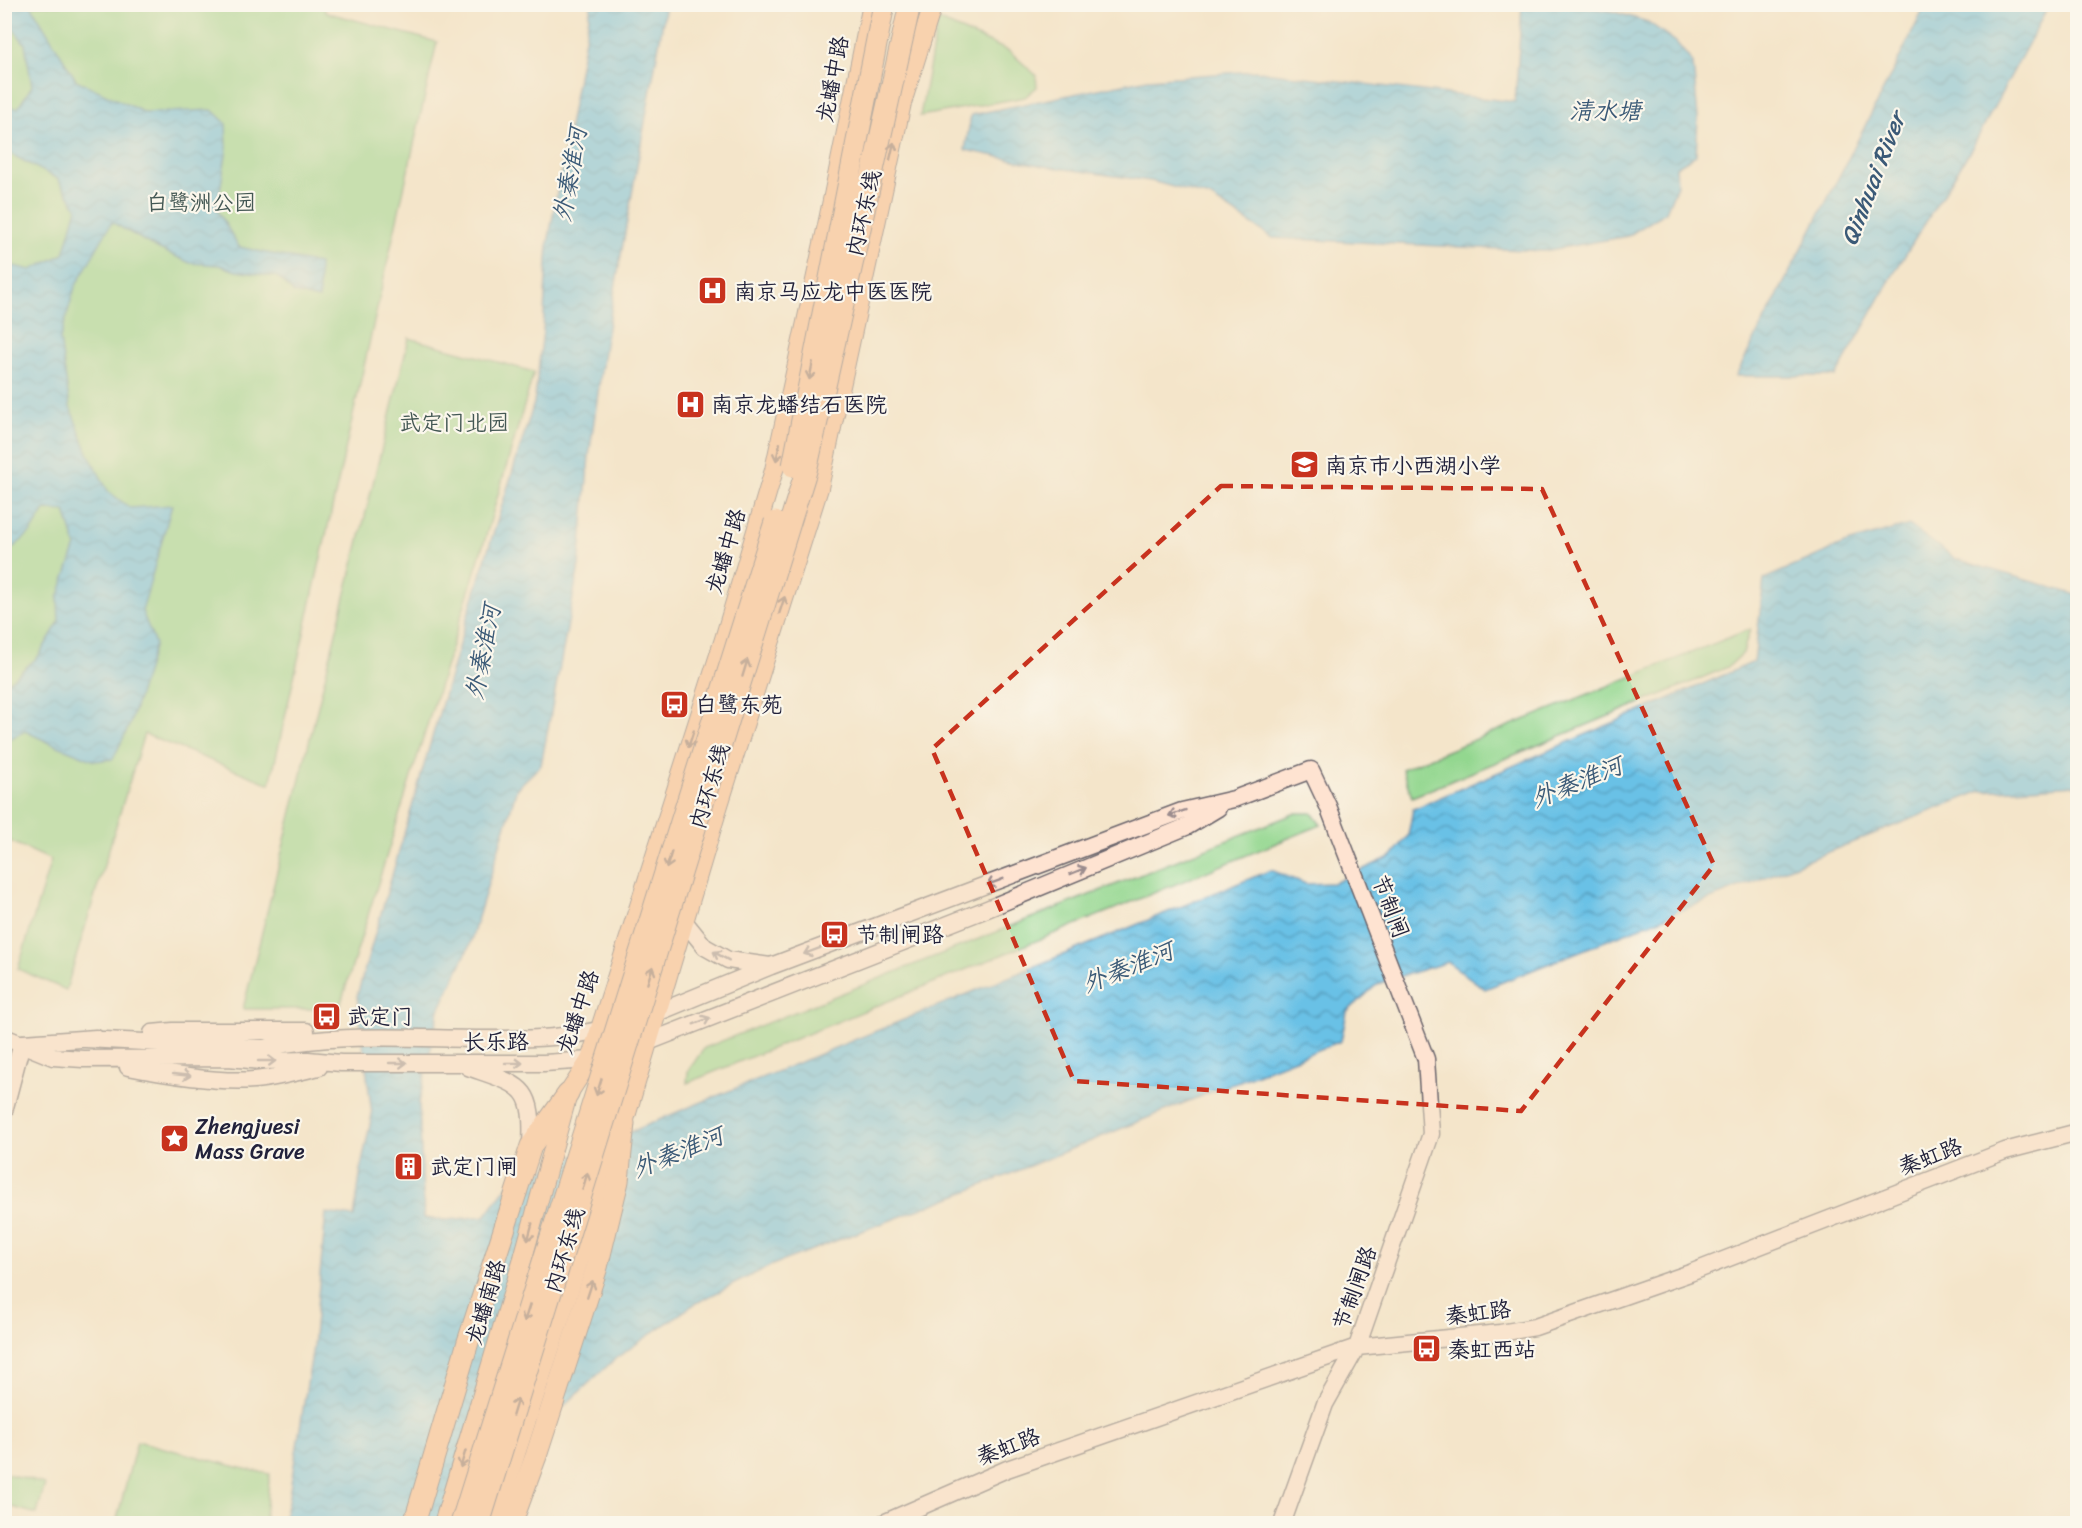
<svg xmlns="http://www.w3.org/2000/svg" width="2082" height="1528" font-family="Sriracha,'LXGW WenKai TC',sans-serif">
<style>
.green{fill:#93d78f;stroke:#5a7c65;stroke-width:1.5}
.water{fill:url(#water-waves);stroke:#467290;stroke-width:1.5}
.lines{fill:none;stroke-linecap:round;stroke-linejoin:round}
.secondary-casing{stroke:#6c666d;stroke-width:19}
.primary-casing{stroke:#6c666d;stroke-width:20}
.highway-casing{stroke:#6c666d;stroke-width:23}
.secondary{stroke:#fee3d1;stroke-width:16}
.primary{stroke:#fcba8d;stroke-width:18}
.highway{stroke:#fcba8d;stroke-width:21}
.highway-bridge-casing{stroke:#6c666d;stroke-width:23;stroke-linecap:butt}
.highway-bridge{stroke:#fcba8d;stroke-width:21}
.oneway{stroke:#8f6e64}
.oneway2{stroke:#9b8c8e}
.marked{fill:none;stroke:#c8321e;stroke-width:4.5;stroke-dasharray:12 8;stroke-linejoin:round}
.labels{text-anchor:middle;stroke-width:4.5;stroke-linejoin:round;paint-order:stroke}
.street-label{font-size:22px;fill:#22223b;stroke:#fbf7ec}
.park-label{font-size:22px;fill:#445854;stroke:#fbf7ec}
.poi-label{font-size:22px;fill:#22223b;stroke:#fbf7ec;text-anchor:start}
.water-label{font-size:24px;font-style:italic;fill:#3b5a77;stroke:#fbf7ec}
</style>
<defs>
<pattern id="water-waves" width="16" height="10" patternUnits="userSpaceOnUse" patternTransform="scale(1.5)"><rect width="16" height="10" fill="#69c1e6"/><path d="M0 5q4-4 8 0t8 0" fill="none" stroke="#569cbc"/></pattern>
</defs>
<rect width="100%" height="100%" fill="#fbf7ec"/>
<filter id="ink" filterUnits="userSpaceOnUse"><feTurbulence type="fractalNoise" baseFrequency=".0167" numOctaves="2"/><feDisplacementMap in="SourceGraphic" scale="12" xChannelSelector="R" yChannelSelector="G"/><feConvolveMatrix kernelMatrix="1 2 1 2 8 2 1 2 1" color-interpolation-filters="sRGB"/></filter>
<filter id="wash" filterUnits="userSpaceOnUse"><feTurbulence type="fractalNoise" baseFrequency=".008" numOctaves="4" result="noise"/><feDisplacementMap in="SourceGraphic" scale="24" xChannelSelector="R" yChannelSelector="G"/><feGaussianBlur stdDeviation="1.35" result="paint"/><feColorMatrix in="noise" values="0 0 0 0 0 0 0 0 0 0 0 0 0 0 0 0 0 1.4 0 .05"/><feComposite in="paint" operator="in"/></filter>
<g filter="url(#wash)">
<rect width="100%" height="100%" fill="#f4e5ca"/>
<path class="green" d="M 5,5 L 324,5 L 325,12 L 437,42 L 270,784 L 144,734 L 66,990 L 18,969 L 51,860 L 5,839 Z
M 938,20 L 1009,51 L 1036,75 L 1037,87 L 1025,97 L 920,116 Z
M 409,338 L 534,372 L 486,536 L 339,1009 L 243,1009 Z
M 1750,629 L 1743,653 L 1728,667 L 1412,797 L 1402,769 Z
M 1296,813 L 1312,813 L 1321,825 L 687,1083 L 688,1071 L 704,1048 Z
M 137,1441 L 245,1469 L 270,1474 L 264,1523 L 116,1523 Z
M 4,1473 L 45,1484 L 37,1514 L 5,1505 Z"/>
<path class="water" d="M 5,4 L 31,5 L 76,80 L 145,113 L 212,110 L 226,123 L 227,148 L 217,210 L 239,247 L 319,264 L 319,299 L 294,293 L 278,277 L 236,271 L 219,265 L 190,263 L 153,246 L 112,222 L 75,287 L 60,339 L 70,407 L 88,453 L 108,491 L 130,508 L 172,505 L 142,611 L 155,644 L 130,724 L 113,759 L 95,761 L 48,742 L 25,731 L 5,741 L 5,685 L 38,657 L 59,622 L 58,598 L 76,546 L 65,511 L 45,510 L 31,532 L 5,555 L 5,264 L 31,270 L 64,254 L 77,208 L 58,179 L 5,151 L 5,107 L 18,108 L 32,86 L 25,44 L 5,17 Z
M 1926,4 L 2049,5 L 1973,146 L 1894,273 L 1836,376 L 1736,376 C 1799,252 1865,130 1926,4 Z
M 591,5 L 666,5 L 605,344 L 589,456 L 579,566 L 541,765 L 517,788 L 469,947 L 439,1010 L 419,1103 L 424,1218 L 447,1220 L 485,1216 L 508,1185 L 675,1113 L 1271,870 L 1306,884 L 1334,883 L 1392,856 L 1408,836 L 1413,809 L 1754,662 L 1764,579 L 1844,544 L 1909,525 L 1956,559 L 2077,595 L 2077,785 L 1981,791 L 1485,989 L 1448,962 L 1385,981 L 1375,986 L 1347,1012 L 1341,1041 L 1206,1094 L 973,1189 L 772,1265 L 696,1303 L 616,1358 L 437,1523 L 282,1524 L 288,1502 L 313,1347 L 326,1213 L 354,1217 L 362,1163 L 372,1115 L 357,996 L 465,624 L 534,403 L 543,331 L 548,243 Z
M 1522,5 L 1572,5 L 1611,11 L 1648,22 L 1676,42 L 1693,63 L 1698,117 L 1696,155 L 1676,167 L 1677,185 L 1666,212 L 1628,236 L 1544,251 L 1273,238 L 1210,197 L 1151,181 L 1044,166 L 965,150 L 971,115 L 1148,79 L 1255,71 L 1515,102 Z"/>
</g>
<g filter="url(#ink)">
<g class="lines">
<defs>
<path id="secondary" d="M 684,921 L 705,947 L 728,960 L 770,966
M 647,1017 L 771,966 L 1182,811 L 1234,799 L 1311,770 L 1328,806 L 1426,1059 L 1431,1134 L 1357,1347 L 1325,1404 L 1282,1524
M 152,1033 L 173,1031 L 306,1031
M 4,1037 L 53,1057 L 83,1059 L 228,1058 L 261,1061 L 308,1060 L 341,1063 L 544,1063 L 590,1060 L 601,1057
M 85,1039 L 263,1048 C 338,1032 415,1039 492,1039 C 532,1039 572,1038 610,1027
M 23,1043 L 96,1038
M 638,1046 L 987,909 L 1188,826 L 1218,808
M 128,1067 C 164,1074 218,1083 254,1080 C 276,1078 298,1072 319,1067
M 468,1067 C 522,1086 534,1084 531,1146
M 4,1111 L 22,1043
M 881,1524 L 1007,1469 L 1357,1347 L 1500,1333 L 1535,1327 L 1690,1273 L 2005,1151 L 2078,1132"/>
<path id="primary" d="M 443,1524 L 523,1258 L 568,1094 L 590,1060 L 724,639 L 774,470 L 827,225 L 872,4
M 493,1524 L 624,1123 L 718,808 L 819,488 L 902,103 L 933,4"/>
<path id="highway" d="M 414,1524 L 468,1342 L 531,1146 L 568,1094
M 511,1524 L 536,1456 L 597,1267 L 618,1181 L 624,1123"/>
</defs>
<use href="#secondary" class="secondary-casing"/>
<use href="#primary" class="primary-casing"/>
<use href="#highway" class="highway-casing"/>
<use href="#secondary" class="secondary"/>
<use href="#primary" class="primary"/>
<use href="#highway" class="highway"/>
<defs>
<path id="highway-bridge" d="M 793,466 L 884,4
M 461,1524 L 775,522
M 479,1524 L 806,471 L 910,4"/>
</defs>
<use href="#highway-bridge" class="highway-bridge-casing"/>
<use href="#highway-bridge" class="highway-bridge"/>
</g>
<defs><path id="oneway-shaft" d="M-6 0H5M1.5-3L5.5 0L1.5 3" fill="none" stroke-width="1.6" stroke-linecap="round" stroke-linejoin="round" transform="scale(1.5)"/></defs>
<g class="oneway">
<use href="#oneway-shaft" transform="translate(892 151) rotate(-77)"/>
<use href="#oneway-shaft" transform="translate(811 371) rotate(101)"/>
<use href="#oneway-shaft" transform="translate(778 452) rotate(102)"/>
<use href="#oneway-shaft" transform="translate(782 605) rotate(-72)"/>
<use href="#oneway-shaft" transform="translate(745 668) rotate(-73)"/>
<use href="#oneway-shaft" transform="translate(691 739) rotate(108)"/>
<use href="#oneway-shaft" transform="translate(669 860) rotate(107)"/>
<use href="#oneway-shaft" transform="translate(650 975) rotate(-73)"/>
<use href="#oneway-shaft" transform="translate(599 1087) rotate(107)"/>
<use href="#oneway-shaft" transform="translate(585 1181) rotate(-73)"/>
<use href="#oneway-shaft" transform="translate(530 1232) rotate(105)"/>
<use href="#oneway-shaft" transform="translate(590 1289) rotate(-72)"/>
<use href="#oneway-shaft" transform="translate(527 1313) rotate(108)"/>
<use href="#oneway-shaft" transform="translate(515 1407) rotate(-73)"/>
<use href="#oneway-shaft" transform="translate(463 1459) rotate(107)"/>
</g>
<g class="oneway2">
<use href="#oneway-shaft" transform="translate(1177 813) rotate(161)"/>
<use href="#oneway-shaft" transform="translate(1078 871) rotate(-22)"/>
<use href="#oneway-shaft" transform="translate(995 882) rotate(159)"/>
<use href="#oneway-shaft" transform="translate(812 951) rotate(159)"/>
<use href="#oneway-shaft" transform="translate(721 956) rotate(-151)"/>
<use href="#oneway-shaft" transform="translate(702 1021) rotate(-22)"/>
<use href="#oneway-shaft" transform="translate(267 1061)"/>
<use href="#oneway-shaft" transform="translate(398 1063)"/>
<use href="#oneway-shaft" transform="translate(514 1063)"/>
<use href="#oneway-shaft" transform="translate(182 1075) rotate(6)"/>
</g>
</g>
<path d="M0 0H2082V1528H0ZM 1221,486 L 1542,489 L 1714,865 L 1521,1111 L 1074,1081 L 932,749 Z" fill="#f4e5ca" fill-opacity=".55" fill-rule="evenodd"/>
<path class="marked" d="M 1221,486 L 1542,489 L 1714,865 L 1521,1111 L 1074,1081 L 932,749 Z"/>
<defs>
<symbol id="hospital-square" viewBox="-11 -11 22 22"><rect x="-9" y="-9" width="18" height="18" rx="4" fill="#c8321e" stroke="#fbf7ec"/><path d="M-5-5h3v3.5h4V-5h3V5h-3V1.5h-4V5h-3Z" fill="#fff"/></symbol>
<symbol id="school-square" viewBox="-11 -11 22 22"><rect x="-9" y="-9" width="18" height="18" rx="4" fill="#c8321e" stroke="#fbf7ec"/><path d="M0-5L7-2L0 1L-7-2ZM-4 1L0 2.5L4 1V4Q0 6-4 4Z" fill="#fff"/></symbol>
<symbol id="bus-square" viewBox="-11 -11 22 22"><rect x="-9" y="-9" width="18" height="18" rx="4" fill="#c8321e" stroke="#fbf7ec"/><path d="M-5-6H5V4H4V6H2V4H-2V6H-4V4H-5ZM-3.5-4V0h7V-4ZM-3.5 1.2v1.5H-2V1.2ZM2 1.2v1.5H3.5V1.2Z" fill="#fff"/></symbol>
<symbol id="sight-square" viewBox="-11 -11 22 22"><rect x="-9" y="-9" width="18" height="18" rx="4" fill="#c8321e" stroke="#fbf7ec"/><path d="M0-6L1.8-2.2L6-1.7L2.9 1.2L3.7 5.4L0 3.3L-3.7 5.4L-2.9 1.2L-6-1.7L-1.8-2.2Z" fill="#fff"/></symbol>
<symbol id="building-square" viewBox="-11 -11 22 22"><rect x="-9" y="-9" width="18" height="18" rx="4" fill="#c8321e" stroke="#fbf7ec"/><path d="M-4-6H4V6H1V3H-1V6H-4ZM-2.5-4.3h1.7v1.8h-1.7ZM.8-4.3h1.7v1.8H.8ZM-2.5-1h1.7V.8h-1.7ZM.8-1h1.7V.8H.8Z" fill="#fff"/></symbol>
</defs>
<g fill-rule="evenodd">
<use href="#hospital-square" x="696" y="274" width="33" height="33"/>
<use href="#hospital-square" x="674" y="388" width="33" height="33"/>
<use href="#school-square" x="1288" y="448" width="33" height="33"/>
<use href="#bus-square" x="658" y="688" width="33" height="33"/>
<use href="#bus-square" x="818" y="918" width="33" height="33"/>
<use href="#bus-square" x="310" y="1000" width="33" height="33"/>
<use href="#sight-square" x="158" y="1122" width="33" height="33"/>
<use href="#building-square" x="392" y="1150" width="33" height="33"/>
<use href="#bus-square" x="1410" y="1332" width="33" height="33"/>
</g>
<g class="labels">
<g class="street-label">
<text transform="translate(832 79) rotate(-79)" y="8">龙蟠中路</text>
<text transform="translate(863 213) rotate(-77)" y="8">内环东线</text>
<text transform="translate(725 551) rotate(-73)" y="8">龙蟠中路</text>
<text transform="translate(709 786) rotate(-73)" y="8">内环东线</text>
<text transform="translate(1391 906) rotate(69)" y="8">节制闸</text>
<text transform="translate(577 1012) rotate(-71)" y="8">龙蟠中路</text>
<text x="496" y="1049">长乐路</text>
<text transform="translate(1930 1156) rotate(-21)" y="8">秦虹路</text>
<text transform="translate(564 1250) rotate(-73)" y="8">内环东线</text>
<text transform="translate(1354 1288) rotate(-70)" y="8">节制闸路</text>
<text transform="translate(485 1302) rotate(-73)" y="8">龙蟠南路</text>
<text transform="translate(1478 1312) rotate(-7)" y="8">秦虹路</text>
<text transform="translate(1008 1446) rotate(-21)" y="8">秦虹路</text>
</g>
<g class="park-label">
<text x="201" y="210">白鹭洲公园</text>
<text x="454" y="430">武定门北园</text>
</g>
<g class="poi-label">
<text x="734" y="299">南京马应龙中医医院</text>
<text x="711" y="412">南京龙蟠结石医院</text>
<text x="1325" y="473">南京市小西湖小学</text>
<text x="695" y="712">白鹭东苑</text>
<text x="856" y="942">节制闸路</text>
<text x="347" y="1024">武定门</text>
<text x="195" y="1134">Zhengjuesi<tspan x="195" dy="25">Mass Grave</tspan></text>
<text x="430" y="1174">武定门闸</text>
<text x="1448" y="1357">秦虹西站</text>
</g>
<g class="water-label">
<text x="1605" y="119">清水塘</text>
<text transform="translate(570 174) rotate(-80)" y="8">外秦淮河</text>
<text transform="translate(1873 179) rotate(-69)" y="8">Qinhuai River</text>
<text transform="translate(483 652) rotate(-79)" y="8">外秦淮河</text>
<text transform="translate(1577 782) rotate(-22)" y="8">外秦淮河</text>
<text transform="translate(1128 967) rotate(-22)" y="8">外秦淮河</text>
<text transform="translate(678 1152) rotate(-22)" y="8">外秦淮河</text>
</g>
</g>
<rect width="2082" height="1528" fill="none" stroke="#fbf7ec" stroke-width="24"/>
</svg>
